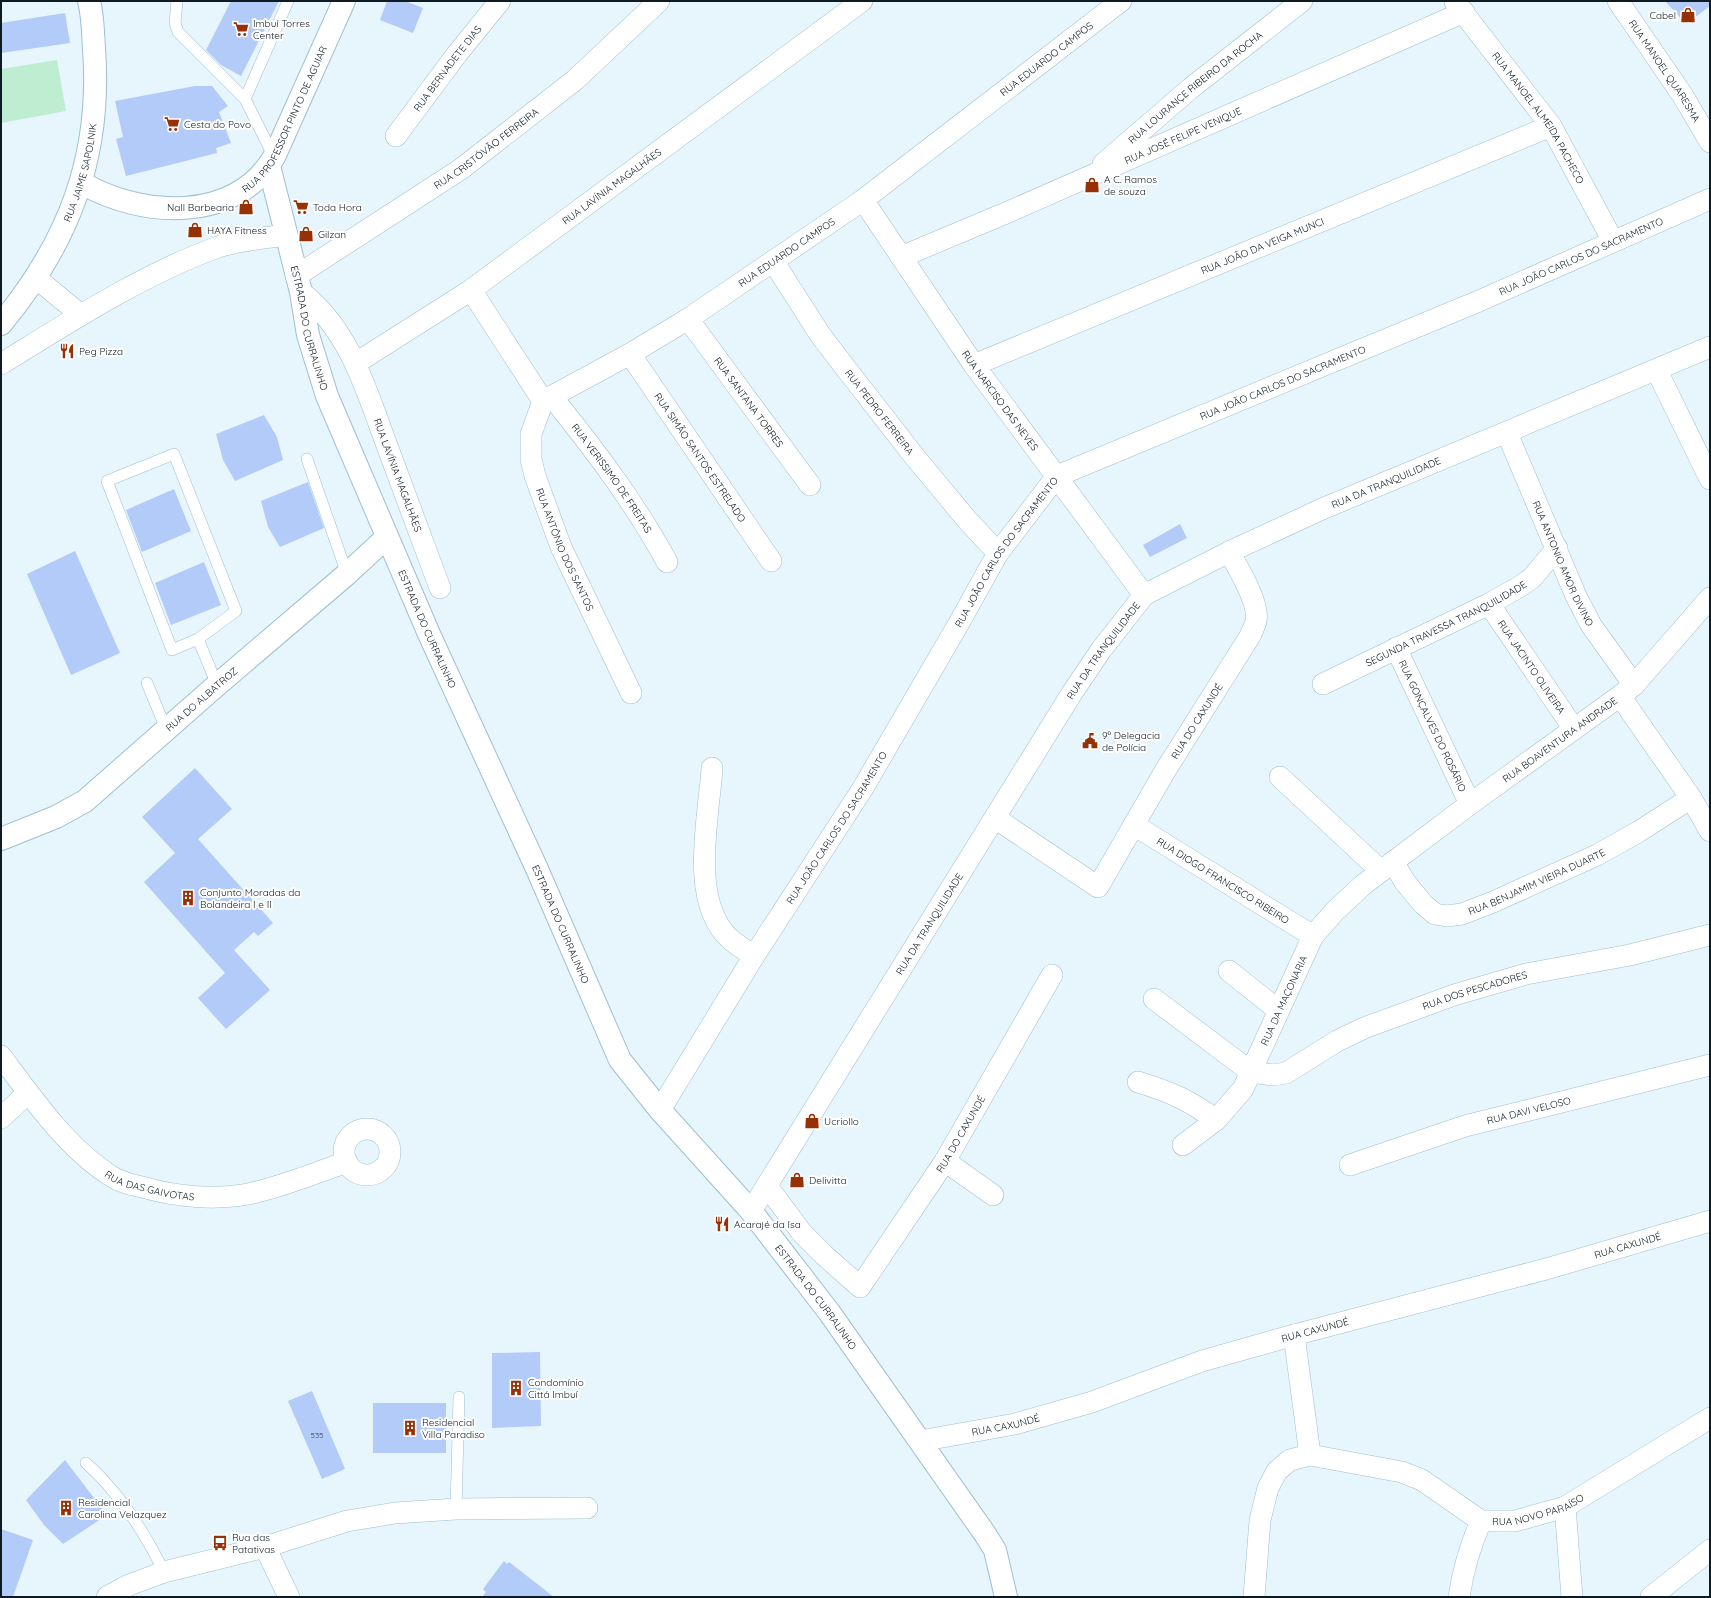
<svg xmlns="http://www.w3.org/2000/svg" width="1711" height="1598" font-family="Quicksand,sans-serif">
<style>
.green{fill:#beedd2}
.building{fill:#b2cbf8}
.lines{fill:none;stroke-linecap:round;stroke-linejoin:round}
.service-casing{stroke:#9dc0d1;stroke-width:12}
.minor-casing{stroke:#9dc0d1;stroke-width:22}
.tertiary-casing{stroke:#9dc0d1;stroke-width:24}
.service{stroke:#fff;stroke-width:11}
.minor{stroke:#fff;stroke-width:21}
.tertiary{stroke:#fff;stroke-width:22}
.labels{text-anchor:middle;stroke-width:4;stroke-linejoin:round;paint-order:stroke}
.number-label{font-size:8px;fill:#374758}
.poi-label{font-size:10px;fill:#0e1b22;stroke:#fff;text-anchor:start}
.street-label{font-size:10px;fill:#0e1b22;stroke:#fff}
</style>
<rect width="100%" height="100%" fill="#e7f5fc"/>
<path class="green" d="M 57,60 L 66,111 L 1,123 L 1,69 Z"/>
<path class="building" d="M 231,1 L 279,1 L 241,76 L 221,65 L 206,50 Z
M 387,1 L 405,1 L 423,8 L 413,33 L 380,20 Z
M 1665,1 L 1710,1 L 1710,6 L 1686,24 Z
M 65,13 L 70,43 L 1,53 L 1,23 Z
M 195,86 L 212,86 L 228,106 L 219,112 L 231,143 L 216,148 L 217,153 L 126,176 L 116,139 L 123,137 L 115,101 Z
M 264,415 L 277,437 L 283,460 L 235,481 L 223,460 L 216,434 Z
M 308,482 L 324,528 L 280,547 L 268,527 L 261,501 Z
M 174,489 L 191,531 L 142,552 L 126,510 Z
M 1180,524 L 1187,538 L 1150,557 L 1143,545 Z
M 75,551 L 120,653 L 71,675 L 27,574 Z
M 204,562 L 221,605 L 171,625 L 155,583 Z
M 195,768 L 232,809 L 198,839 L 273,923 L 258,936 L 254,932 L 234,950 L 270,990 L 226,1029 L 198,998 L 225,973 L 144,882 L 175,853 L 142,817 Z
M 540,1352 L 541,1426 L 492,1428 L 492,1353 Z
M 312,1391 L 345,1469 L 322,1479 L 288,1401 Z
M 373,1403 L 446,1403 L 446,1453 L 373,1453 Z
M 65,1460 L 107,1515 L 63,1544 L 44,1525 L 26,1500 Z
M 1,1529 L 33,1540 L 13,1597 L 1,1597 Z
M 504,1561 L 507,1564 L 509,1562 L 554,1597 L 482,1597 L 486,1592 L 483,1589 Z"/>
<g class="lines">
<defs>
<path id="service" d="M 177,1 L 175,23 L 178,32 L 245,99 L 274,157
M 245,99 L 288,1
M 174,454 L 236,611 L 198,639 L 172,650 L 107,481 Z
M 307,459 L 347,574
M 198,639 L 217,685
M 147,683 L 166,729
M 86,1463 C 120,1493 144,1531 164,1572
M 456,1509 L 459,1397"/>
<g id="minor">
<path id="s1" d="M 1618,1 L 1683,96 L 1710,142"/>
<path id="s2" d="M 1455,2 L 1551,126 L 1613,241"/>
<path id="s3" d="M 396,136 L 457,54 L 500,1"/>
<path id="s4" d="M 1103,164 L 1191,88 L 1302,1"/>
<path id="s5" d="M 863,200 L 974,365 L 1144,595"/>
<path id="s6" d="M 901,257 L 1006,213 L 1464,12"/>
<path id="s7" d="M 773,261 L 821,336 L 844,366 L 914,456 L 968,521 L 998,553"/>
<path id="s8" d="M 296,276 L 461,169 L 575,80 L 659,1"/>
<path d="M 36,278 L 81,315"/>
<path id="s9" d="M 471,290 L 543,401 L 630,354 L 688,319 L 863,200 L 1121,1"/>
<path id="s10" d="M 301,292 C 351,331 367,393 389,451 C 406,497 423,542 440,588"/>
<path id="s11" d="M 688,319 L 810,485"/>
<path id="s12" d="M 630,354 L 771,561"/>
<path id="s13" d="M 356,363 L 471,290 L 862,1"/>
<path d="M 1,364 C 69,322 143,274 218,247 C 240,240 264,238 287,235"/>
<path id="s14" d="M 974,365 L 1551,126"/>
<path d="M 1657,371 L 1710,479"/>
<path id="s15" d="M 552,397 C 594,449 635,503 667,562"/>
<path id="s16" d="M 543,401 L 531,434 L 531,459 L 535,476 L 561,547 L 631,693"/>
<path id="s17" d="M 1507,433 L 1576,596 L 1591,625 L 1634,685"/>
<path id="s18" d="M 1489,604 L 1574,729"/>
<path id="s19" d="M 1396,648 L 1470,804"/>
<path id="s20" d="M 1323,684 L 1489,604 L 1519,587 L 1532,578 L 1557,548"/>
<path d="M 1620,696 L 1691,798 L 1710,831"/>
<path d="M 712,768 C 709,817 689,900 729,938 C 736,945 746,950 754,956"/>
<path d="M 1280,777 L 1381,871"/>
<path id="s21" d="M 995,818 L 1098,887 L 1165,771 L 1250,636 C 1252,631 1255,626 1256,621 C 1260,603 1238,568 1229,552"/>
<path id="s22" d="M 1134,825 L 1313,936"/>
<path id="s23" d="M 1393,862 L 1405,882 L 1423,904 L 1435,914 L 1447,916 L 1462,914 L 1493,902 L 1597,855 L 1638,832 L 1691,798"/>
<path d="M 1229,971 L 1278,1010"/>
<path id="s24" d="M 1154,999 L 1251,1072 L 1273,1075 L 1286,1073 L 1337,1041 L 1364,1028 L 1454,995 L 1526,974 L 1630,955 L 1710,935"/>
<path id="s25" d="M 1,1056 C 32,1098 67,1148 111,1176 C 121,1183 134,1185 146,1188 C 177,1197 216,1200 248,1194 C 282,1187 315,1173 347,1162"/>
<path d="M 1138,1082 C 1171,1092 1189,1100 1216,1120"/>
<path id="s26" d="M 660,1110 L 754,956 L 863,788 L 959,623 L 998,553 L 1057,476 L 1479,301 L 1710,199"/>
<path d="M 1,1118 L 28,1093"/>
<circle cx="367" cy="1152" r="23"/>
<path id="s27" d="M 1183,1145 L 1216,1120 L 1243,1089 L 1313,936 L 1335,911 L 1363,885 L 1393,862 L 1470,804 L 1620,696 L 1634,685 L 1710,598"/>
<path d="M 945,1161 L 993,1195"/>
<path id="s28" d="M 1350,1165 L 1465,1126 L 1710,1065"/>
<path id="s29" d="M 767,1186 L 802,1233 L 824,1255 L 860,1287 L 945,1161 L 1052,975"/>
<path id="s30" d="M 751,1211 L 1072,693 L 1101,650 L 1144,595 L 1229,552 L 1322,509 L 1710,347"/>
<path d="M 1294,1335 L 1310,1455"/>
<path id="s31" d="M 920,1441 L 1015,1424 L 1092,1402 L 1202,1361 L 1294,1335 L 1546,1269 L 1710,1221"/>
<path d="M 1565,1507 L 1572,1597"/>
<path d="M 265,1547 L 289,1597"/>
<path d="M 107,1597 L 129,1585 L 164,1572 L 265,1547 L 347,1521 L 395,1513 L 456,1509 L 587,1508"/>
<path id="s32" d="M 1254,1597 L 1260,1520 L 1268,1488 L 1277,1471 L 1290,1460 L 1310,1455 L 1402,1472 L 1422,1480 L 1481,1521 L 1515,1521 L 1565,1507 L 1710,1418"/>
<path d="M 1459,1597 C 1463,1570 1470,1546 1481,1521"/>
<path d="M 1651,1597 L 1710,1550"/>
</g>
<g id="tertiary">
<path id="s33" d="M 269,166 L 301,292 L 308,335 L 327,396 L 429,634 L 537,869 L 620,1060 L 660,1110 L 751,1211 L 829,1312 L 985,1534 L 995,1550 L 1006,1597"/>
<path id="s34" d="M 82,183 C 140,217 235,224 274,157 L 344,1"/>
<path id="s35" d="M 1,324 C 69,242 102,156 94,49 C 93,34 93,16 89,1"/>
<path id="s36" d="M 1,839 L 56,817 L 85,801 L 217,685 L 347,574 L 387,537"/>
</g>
</defs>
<use href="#service" class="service-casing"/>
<use href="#minor" class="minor-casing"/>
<use href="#tertiary" class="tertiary-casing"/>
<use href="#service" class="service"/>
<use href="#minor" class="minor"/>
<use href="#tertiary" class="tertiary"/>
</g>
<defs>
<symbol id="shop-bare" viewBox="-9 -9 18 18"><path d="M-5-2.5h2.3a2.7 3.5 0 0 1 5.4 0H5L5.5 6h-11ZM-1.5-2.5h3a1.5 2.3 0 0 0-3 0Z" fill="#963106" stroke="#fff" stroke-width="2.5" paint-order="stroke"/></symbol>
<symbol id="supermarket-bare" viewBox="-9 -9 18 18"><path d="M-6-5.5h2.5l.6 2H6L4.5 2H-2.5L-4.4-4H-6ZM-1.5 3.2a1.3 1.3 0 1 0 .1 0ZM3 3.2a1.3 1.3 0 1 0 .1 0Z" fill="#963106" stroke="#fff" stroke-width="2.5" paint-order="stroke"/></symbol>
<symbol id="restaurant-bare" viewBox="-9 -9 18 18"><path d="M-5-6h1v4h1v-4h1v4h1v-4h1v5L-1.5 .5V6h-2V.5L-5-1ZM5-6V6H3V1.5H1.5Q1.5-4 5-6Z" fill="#963106" stroke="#fff" stroke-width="2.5" paint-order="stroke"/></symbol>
<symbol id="civic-bare" viewBox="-9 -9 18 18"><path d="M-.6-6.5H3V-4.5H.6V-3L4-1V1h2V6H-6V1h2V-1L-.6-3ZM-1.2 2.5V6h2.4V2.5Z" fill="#963106" stroke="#fff" stroke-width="2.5" paint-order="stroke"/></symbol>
<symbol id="building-bare" viewBox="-9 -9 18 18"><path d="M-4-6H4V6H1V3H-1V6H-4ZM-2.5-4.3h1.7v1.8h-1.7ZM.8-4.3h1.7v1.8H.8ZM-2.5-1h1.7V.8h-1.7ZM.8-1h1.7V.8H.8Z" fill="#963106" stroke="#fff" stroke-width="2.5" paint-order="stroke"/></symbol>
<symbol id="bus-bare" viewBox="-9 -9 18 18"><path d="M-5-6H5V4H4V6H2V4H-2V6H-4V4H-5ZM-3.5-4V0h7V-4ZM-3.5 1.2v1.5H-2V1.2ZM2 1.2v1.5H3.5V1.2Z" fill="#963106" stroke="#fff" stroke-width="2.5" paint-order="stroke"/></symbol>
</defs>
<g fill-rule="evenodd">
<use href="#shop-bare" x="1677" y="4" width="22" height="22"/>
<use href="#supermarket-bare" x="230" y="18" width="22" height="22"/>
<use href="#supermarket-bare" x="161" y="113" width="22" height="22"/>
<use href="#shop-bare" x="1081" y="174" width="22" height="22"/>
<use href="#shop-bare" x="235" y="196" width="22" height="22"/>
<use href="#supermarket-bare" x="290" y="196" width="22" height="22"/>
<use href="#shop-bare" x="184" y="219" width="22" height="22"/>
<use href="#shop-bare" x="295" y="223" width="22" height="22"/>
<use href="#restaurant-bare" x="56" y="340" width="22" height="22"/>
<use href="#civic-bare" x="1079" y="730" width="22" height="22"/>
<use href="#building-bare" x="177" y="887" width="22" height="22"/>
<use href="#shop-bare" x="801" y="1110" width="22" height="22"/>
<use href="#shop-bare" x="786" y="1169" width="22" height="22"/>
<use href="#restaurant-bare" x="711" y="1213" width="22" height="22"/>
<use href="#building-bare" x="505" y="1377" width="22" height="22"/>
<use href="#building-bare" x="399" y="1417" width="22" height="22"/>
<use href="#building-bare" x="55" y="1497" width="22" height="22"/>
<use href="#bus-bare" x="209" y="1532" width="22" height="22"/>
</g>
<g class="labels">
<g class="number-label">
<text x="317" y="1438">535</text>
</g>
<g class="poi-label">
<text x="1676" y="19" text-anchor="end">Cabel</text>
<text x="253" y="27">Imbuí Torres<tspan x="253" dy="12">Center</tspan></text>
<text x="184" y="128">Cesta do Povo</text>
<text x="1104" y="183">A C. Ramos<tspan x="1104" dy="12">de souza</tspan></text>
<text x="234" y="211" text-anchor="end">Nall Barbearia</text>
<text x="313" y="211">Toda Hora</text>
<text x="207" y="234">HAYA Fitness</text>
<text x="318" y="238">Gilzan</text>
<text x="79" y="355">Peg Pizza</text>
<text x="1102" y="739">9ª Delegacia<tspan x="1102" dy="12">de Polícia</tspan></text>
<text x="200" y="896">Conjunto Moradas da<tspan x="200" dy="12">Bolandeira I e II</tspan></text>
<text x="824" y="1125">Ucriollo</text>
<text x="809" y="1184">Delivitta</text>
<text x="734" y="1228">Acarajé da Isa</text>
<text x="528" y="1386">Condomínio<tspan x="528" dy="12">Cittá Imbuí</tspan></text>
<text x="422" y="1426">Residencial<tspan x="422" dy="12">Villa Paradiso</tspan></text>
<text x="78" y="1506">Residencial<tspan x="78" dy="12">Carolina Velazquez</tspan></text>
<text x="232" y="1541">Rua das<tspan x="232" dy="12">Patativas</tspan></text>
</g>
<g class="street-label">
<text dy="4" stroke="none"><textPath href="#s9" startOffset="742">RUA EDUARDO CAMPOS</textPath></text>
<text dy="4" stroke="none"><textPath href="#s3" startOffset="85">RUA BERNADETE DIAS</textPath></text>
<text dy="4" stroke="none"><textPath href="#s1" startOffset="84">RUA MANOEL QUARESMA</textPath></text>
<text dy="4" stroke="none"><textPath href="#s4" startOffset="120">RUA LOURANÇE RIBEIRO DA ROCHA</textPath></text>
<text dy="4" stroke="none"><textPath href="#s34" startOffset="252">RUA PROFESSOR PINTO DE AGUIAR</textPath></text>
<text dy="4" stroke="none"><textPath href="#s2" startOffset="143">RUA MANOEL ALMEIDA PACHECO</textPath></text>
<text dy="4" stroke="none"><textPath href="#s6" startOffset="307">RUA JOSÉ FELIPE VENIQUE</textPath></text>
<text dy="4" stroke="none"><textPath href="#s8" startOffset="229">RUA CRISTÓVÃO FERREIRA</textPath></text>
<text dy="4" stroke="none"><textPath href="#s35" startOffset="173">RUA JAIME SAPOLNIK</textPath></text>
<text dy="4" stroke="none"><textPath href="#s13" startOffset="311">RUA LAVÍNIA MAGALHÃES</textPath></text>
<text dy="4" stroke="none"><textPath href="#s14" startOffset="312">RUA JOÃO DA VEIGA MUNCI</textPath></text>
<text dy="4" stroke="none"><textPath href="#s9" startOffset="418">RUA EDUARDO CAMPOS</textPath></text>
<text dy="4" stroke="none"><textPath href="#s26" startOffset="1317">RUA JOÃO CARLOS DO SACRAMENTO</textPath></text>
<text dy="4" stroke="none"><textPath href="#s33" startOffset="167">ESTRADA DO CURRALINHO</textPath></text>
<text dy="4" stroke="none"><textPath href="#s26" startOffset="993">RUA JOÃO CARLOS DO SACRAMENTO</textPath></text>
<text dy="4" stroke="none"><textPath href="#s5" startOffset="243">RUA NARCISO DAS NEVES</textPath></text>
<text dy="4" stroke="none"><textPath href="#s11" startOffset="103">RUA SANTANA TORRES</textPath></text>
<text dy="4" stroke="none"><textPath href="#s7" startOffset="185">RUA PEDRO FERREIRA</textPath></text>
<text dy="4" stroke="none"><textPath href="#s12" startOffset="125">RUA SIMÃO SANTOS ESTRELADO</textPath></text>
<text dy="4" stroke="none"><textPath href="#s10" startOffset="210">RUA LAVÍNIA MAGALHÃES</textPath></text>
<text dy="4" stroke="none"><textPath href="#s15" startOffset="101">RUA VERISSIMO DE FREITAS</textPath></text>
<text dy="4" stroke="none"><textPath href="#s30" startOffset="998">RUA DA TRANQUILIDADE</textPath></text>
<text dy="4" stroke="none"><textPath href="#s16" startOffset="157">RUA ANTÔNIO DOS SANTOS</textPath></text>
<text dy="4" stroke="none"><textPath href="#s26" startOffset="657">RUA JOÃO CARLOS DO SACRAMENTO</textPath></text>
<text dy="4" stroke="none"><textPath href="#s17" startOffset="142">RUA ANTONIO AMOR DIVINO</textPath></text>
<text dy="4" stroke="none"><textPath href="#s20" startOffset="137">SEGUNDA TRAVESSA TRANQUILIDADE</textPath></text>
<text dy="4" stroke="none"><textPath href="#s33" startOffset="491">ESTRADA DO CURRALINHO</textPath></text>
<text dy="4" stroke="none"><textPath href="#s30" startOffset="662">RUA DA TRANQUILIDADE</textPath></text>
<text dy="4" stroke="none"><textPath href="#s18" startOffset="76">RUA JACINTO OLIVEIRA</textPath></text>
<text dy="4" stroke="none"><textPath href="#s36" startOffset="247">RUA DO ALBATROZ</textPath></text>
<text dy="4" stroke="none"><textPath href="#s21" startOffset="317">RUA DO CAXUNDÉ</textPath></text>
<text dy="4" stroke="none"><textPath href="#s19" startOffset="86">RUA GONÇALVES DO ROSÁRIO</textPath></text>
<text dy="4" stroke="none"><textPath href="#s27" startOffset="567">RUA BOAVENTURA ANDRADE</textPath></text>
<text dy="4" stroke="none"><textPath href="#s26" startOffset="333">RUA JOÃO CARLOS DO SACRAMENTO</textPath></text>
<text dy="4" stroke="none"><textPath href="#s22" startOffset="105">RUA DIOGO FRANCISCO RIBEIRO</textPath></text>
<text dy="4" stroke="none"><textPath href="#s23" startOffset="176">RUA BENJAMIM VIEIRA DUARTE</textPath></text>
<text dy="4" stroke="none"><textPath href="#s30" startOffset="338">RUA DA TRANQUILIDADE</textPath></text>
<text dy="4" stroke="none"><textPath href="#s33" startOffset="815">ESTRADA DO CURRALINHO</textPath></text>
<text dy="4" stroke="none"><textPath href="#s24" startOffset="364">RUA DOS PESCADORES</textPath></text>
<text dy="4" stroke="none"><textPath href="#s27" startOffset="180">RUA DA MAÇONARIA</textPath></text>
<text dy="4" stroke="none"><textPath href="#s28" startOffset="187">RUA DAVI VELOSO</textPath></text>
<text dy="4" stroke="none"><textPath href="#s29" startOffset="321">RUA DO CAXUNDÉ</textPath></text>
<text dy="4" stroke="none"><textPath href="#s25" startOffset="204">RUA DAS GAIVOTAS</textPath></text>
<text dy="4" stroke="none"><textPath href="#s31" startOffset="735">RUA CAXUNDÉ</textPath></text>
<text dy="4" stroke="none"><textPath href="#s33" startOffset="1271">ESTRADA DO CURRALINHO</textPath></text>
<text dy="4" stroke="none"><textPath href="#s31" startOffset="411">RUA CAXUNDÉ</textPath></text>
<text dy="4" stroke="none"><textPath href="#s31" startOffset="87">RUA CAXUNDÉ</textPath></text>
<text dy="4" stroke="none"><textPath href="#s32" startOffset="413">RUA NOVO PARAÍSO</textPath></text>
</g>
</g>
<rect width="1711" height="1598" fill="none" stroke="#0e1b22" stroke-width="4"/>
</svg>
